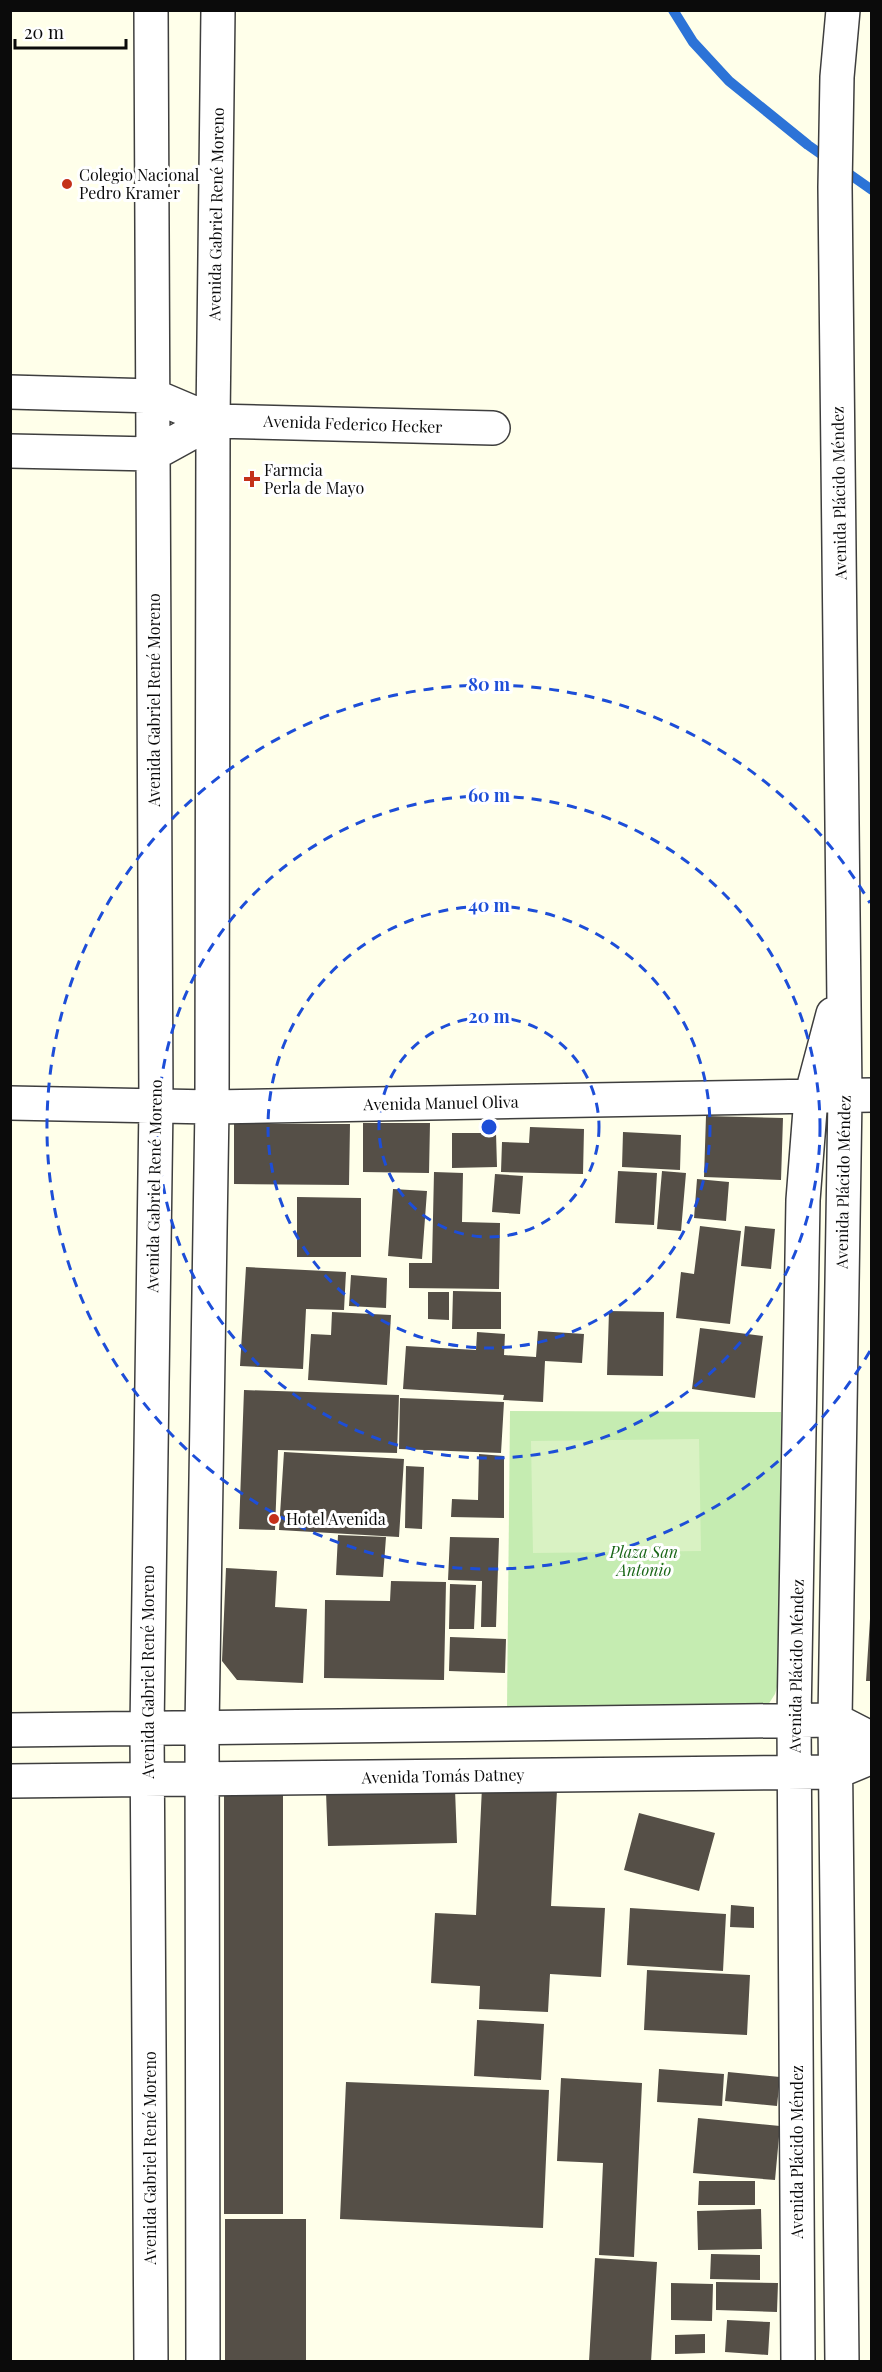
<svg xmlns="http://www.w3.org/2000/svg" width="882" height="2372" font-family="'Playfair Display',serif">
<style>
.green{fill:#c5ecb1}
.pitch{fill:#d9f2c3}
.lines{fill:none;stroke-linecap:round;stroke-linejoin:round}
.stream{stroke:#2c73d7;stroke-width:10}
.building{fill:#554f47}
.minor-casing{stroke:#3e3e3e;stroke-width:36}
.minor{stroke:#fff;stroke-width:33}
.ring{fill:none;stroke:#1d4ed8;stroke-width:3;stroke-dasharray:10 8}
.poi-dot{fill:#c4311a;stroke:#fff;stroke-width:2}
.labels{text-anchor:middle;stroke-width:6;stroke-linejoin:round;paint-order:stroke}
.poi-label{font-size:16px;fill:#0b0b0b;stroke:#fff;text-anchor:start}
.street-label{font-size:16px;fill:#0b0b0b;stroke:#fff}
.park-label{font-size:16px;font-style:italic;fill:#1a6718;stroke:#fff}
.centre{fill:#1d4ed8;stroke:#fff;stroke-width:3}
.ring-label{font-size:18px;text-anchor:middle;font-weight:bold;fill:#1d4ed8;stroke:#fff;stroke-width:6;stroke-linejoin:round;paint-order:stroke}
</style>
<rect width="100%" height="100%" fill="#ffffea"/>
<path class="green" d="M 510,1411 L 781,1412 L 779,1679 L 775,1694 L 766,1708 L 507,1710 Z"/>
<path class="pitch" d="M 699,1439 L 701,1551 L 533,1553 L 531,1441 Z"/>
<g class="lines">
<path class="stream" d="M 673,10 L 693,42 L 729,81 L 808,145 L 872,190"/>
</g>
<path class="building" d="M 706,1116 L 783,1118 L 781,1180 L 704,1177 Z
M 363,1123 L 430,1123 L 429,1173 L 363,1172 Z
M 234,1124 L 350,1124 L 349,1185 L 234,1184 Z
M 530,1127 L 584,1129 L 583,1174 L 501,1172 L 502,1142 L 529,1143 Z
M 623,1132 L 681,1135 L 680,1170 L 622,1167 Z
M 452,1133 L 496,1133 L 497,1167 L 452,1168 Z
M 618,1171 L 657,1173 L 654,1225 L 615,1223 Z
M 662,1171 L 686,1173 L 681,1231 L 657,1229 Z
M 434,1172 L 463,1173 L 462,1222 L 500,1223 L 499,1289 L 409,1288 L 409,1263 L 432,1263 Z
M 495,1174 L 523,1176 L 520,1214 L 492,1212 Z
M 697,1179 L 729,1182 L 726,1221 L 694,1218 Z
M 393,1189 L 427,1191 L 422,1259 L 388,1256 Z
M 297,1197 L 361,1198 L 361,1257 L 297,1257 Z
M 700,1226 L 741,1231 L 730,1324 L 676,1318 L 681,1272 L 694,1274 Z
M 745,1226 L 775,1229 L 771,1269 L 741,1266 Z
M 246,1267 L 346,1272 L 344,1310 L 306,1309 L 303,1369 L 240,1366 Z
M 351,1275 L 387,1278 L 386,1308 L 349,1306 Z
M 453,1291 L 501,1292 L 501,1329 L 452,1329 Z
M 428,1292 L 449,1292 L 449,1320 L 428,1319 Z
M 609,1311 L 664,1312 L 663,1376 L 607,1375 Z
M 332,1312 L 391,1315 L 387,1385 L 308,1380 L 311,1334 L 331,1335 Z
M 700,1328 L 763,1336 L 755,1398 L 692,1389 Z
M 538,1331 L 584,1334 L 582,1363 L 545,1361 L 543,1402 L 503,1400 L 504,1395 L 403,1389 L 406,1346 L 476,1350 L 477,1332 L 505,1334 L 504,1355 L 536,1357 Z
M 244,1390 L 399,1395 L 397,1453 L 278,1450 L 275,1530 L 239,1529 Z
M 400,1398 L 504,1402 L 501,1453 L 399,1449 Z
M 284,1452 L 404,1459 L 399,1537 L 279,1530 Z
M 479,1454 L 504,1456 L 504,1518 L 451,1517 L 452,1499 L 478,1500 Z
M 406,1466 L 424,1467 L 422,1529 L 405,1528 Z
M 338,1535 L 386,1537 L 383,1577 L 336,1575 Z
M 450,1537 L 499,1538 L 496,1627 L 481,1627 L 482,1581 L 448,1580 Z
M 226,1568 L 277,1571 L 275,1607 L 307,1609 L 303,1683 L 237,1680 L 222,1661 Z
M 391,1581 L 446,1582 L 444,1680 L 324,1678 L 325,1600 L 390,1601 Z
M 450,1584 L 476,1585 L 474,1629 L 449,1629 Z
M 870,1619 L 872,1619 L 872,1681 L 866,1681 Z
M 450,1637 L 506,1639 L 505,1673 L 449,1671 Z
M 482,1787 L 557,1790 L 551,1906 L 605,1908 L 601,1977 L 550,1974 L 548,2012 L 479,2009 L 480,1986 L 431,1983 L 435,1913 L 476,1915 Z
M 455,1789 L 457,1843 L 328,1846 L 326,1792 Z
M 224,1793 L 283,1793 L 283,2214 L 224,2214 Z
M 639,1813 L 715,1833 L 699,1891 L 624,1870 Z
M 731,1905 L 754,1907 L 754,1928 L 730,1927 Z
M 630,1908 L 726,1914 L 723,1971 L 627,1965 Z
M 647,1970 L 750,1975 L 747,2035 L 644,2030 Z
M 477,2020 L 544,2024 L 541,2080 L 474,2076 Z
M 659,2069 L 724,2074 L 722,2106 L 657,2102 Z
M 728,2072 L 780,2077 L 777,2106 L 725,2101 Z
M 561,2078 L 642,2083 L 634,2257 L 599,2255 L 603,2163 L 557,2161 Z
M 346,2082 L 549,2090 L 543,2228 L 340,2219 Z
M 698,2118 L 780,2126 L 775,2180 L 693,2173 Z
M 699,2181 L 755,2181 L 755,2205 L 698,2205 Z
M 761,2209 L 762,2249 L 698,2250 L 697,2211 Z
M 225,2219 L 306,2219 L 306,2362 L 225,2362 Z
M 711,2254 L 760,2255 L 760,2280 L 710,2279 Z
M 595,2258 L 657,2262 L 651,2362 L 589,2362 Z
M 716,2282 L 778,2283 L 777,2312 L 716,2310 Z
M 671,2283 L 713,2284 L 712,2321 L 671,2320 Z
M 727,2320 L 770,2322 L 768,2355 L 725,2352 Z
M 705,2334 L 705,2353 L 675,2354 L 675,2335 Z"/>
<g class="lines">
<defs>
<path id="minor" d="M 151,10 L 156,1105 L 147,1729 L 151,2362
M 10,392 L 154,396 L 213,421 L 153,454 L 10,451
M 213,421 L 493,428
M 10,1103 L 212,1107 L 872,1095
M 10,1730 L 835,1720 L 872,1739
M 10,1781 L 836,1772 L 872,1757
M 203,2362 L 202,1728 L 212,1107 L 213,421 L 218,10
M 798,2362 L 794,1721 L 803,1200 L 811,1097 L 833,1014
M 842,2362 L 835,1720 L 845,1096 L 835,187 L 837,77 L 843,10"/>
</defs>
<use href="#minor" class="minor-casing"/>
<use href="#minor" class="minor"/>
</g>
<g class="ring">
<circle cx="489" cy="1127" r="110"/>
<circle cx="489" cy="1127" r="221"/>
<circle cx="489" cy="1127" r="331"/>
<path d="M870 1351A442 442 0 1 1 870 903"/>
</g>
<g class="poi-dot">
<circle cx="67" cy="184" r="6"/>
<path d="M249 470h6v6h6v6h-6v6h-6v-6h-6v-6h6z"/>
<circle cx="274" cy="1519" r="6"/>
</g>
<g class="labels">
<g class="poi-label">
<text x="79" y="181">Colegio Nacional<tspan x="79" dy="18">Pedro Kramer</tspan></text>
<text x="264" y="476">Farmcia<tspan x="264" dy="18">Perla de Mayo</tspan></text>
<text x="286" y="1525">Hotel Avenida</text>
</g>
<g class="street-label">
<text transform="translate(216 214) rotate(-89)" y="6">Avenida Gabriel René Moreno</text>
<text transform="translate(353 424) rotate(2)" y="6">Avenida Federico Hecker</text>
<text transform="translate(839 493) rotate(-91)" y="6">Avenida Plácido Méndez</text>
<text transform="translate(154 700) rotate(-90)" y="6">Avenida Gabriel René Moreno</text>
<text transform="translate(441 1103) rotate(-1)" y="6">Avenida Manuel Oliva</text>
<text transform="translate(843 1182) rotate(-89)" y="6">Avenida Plácido Méndez</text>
<text transform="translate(154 1186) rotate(-89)" y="6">Avenida Gabriel René Moreno</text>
<text transform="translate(796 1666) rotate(-89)" y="6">Avenida Plácido Méndez</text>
<text transform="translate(148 1672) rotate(-90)" y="6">Avenida Gabriel René Moreno</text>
<text transform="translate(443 1776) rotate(-1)" y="6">Avenida Tomás Datney</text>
<text transform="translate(797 2152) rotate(-90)" y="6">Avenida Plácido Méndez</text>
<text transform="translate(150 2158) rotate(-90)" y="6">Avenida Gabriel René Moreno</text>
</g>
<g class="park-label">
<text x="644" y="1558">Plaza San<tspan x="644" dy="18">Antonio</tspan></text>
</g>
</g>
<circle cx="489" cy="1127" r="9" class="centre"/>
<g class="ring-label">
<text x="489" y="691">80 m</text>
<text x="489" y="802">60 m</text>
<text x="489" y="912">40 m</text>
<text x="489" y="1023">20 m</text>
</g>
<rect width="882" height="2372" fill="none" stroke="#0b0b0b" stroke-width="24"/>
<path d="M15 39v9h111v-9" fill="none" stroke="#0b0b0b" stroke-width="3"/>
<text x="24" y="39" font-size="18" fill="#0b0b0b" stroke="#ffffff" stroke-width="4.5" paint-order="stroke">20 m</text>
</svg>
